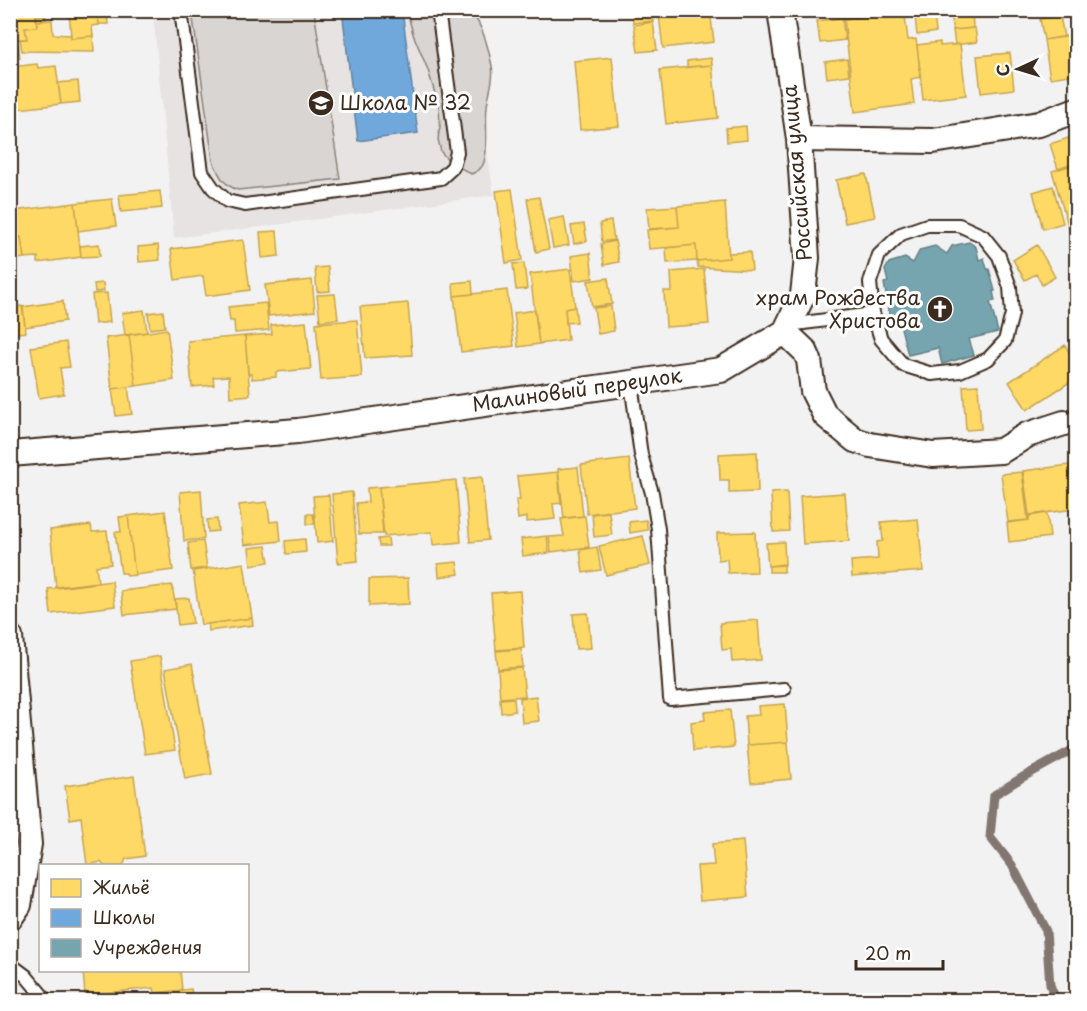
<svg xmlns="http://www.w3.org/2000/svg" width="1087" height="1011" font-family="'Playpen Sans',sans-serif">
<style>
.built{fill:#e6e3e2}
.green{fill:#d8d5d2;stroke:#8a8078;stroke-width:1.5}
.homes{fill:#ffd966;stroke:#c4a450;stroke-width:1.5}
.schools{fill:#6fa8dc;stroke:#5f82a3;stroke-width:1.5}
.public{fill:#76a5af;stroke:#648084;stroke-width:1.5}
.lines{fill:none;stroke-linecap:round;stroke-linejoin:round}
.stream{stroke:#827770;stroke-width:9}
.service-casing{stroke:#3b2a1e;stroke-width:16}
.minor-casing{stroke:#3b2a1e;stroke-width:28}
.service{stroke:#fff;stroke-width:12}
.minor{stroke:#fff;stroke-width:24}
.labels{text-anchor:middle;stroke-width:6;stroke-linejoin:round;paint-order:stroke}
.poi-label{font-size:20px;fill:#3b2a1e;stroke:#fff;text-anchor:start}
.street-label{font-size:20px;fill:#3b2a1e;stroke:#fff}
</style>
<rect width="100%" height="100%" fill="#f3f2f2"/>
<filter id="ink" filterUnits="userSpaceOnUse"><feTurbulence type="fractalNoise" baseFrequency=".0167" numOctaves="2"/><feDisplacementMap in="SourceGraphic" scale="12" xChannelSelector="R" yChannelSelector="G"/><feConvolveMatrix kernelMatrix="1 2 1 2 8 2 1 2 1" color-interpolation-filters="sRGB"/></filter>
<g filter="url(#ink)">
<path class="built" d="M 153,11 L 465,11 L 494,195 L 260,227 L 174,238 Z"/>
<path class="green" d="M 197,10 L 314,11 L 340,179 L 238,190 C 223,185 219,175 213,161 L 192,11 Z
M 407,11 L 471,11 C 483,27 488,46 492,66 C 495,80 488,93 487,107 C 485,124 489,146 484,162 C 482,169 477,172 471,174 L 449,161 L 441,152 L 438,139 L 440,126 L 439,107 L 428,70 L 413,34 Z"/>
<path class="homes" d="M 10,10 L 35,10 L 37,27 L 25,28 L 27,39 L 10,40 Z
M 69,10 L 97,10 L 99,25 L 92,26 L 93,36 L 71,38 Z
M 632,10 L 651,10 L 653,21 L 633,23 Z
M 698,10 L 710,10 L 714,42 L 663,48 L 659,15 Z
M 843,10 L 868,10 L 869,16 L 844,19 Z
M 951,10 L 972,10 L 973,28 L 953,30 Z
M 883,14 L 883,18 L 905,16 L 908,40 L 916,39 L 921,77 L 911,79 L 914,104 L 855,112 L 844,19 Z
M 934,14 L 936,32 L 917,35 L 915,16 Z
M 45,15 L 46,20 L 37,21 L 36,16 Z
M 107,15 L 108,24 L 99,24 L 98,16 Z
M 1060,16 L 1064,37 L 1044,40 L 1040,19 Z
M 842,18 L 845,40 L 820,43 L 817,21 Z
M 52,20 L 53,34 L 71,35 L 71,38 L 93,36 L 94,52 L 22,51 L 20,39 L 27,39 L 25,28 L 37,27 L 37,21 Z
M 653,22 L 657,50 L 638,52 L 634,25 Z
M 1076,24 L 1076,74 L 1050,78 L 1044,40 L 1072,35 L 1070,25 Z
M 975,28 L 977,42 L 955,45 L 953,30 Z
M 940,42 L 940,46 L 960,44 L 966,95 L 923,100 L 917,45 Z
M 18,43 L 20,58 L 10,59 L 10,44 Z
M 1010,53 L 1014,89 L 981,93 L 977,56 Z
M 612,57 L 619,126 L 580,130 L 574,61 Z
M 711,58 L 712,65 L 687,67 L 687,61 Z
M 847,59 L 849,75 L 827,78 L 825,62 Z
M 37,64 L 38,68 L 56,66 L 61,104 L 10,110 L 10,67 Z
M 712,65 L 718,118 L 666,124 L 660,70 Z
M 78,81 L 80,102 L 61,104 L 58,83 Z
M 746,126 L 747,140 L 727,142 L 726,128 Z
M 1072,137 L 1076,151 L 1076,163 L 1058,169 L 1050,144 Z
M 1076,164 L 1076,241 L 1073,242 L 1052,171 Z
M 866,174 L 875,217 L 845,223 L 836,180 Z
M 1053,186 L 1063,223 L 1043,229 L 1033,192 Z
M 512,189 L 522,260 L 506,263 L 496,191 Z
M 160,191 L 162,208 L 121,212 L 119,195 Z
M 539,197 L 549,249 L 536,252 L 527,199 Z
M 112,199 L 116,226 L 78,231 L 75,203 Z
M 725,202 L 729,258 L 697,261 L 696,245 L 649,249 L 647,230 L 679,227 L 677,206 Z
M 75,203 L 81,257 L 38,263 L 38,257 L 24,258 L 21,237 L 15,238 L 10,235 L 10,215 L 13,211 Z
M 677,206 L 679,227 L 649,229 L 647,208 Z
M 564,217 L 569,245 L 553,248 L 548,220 Z
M 611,221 L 614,240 L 602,242 L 600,223 Z
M 584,224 L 587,241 L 574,244 L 571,226 Z
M 277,231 L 279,256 L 262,258 L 260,232 Z
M 21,237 L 24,258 L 10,260 L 10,239 Z
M 243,240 L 250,290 L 206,296 L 203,276 L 175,280 L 171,249 Z
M 615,241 L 619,262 L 604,265 L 601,244 Z
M 99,244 L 100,256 L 81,257 L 80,246 Z
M 158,245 L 160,260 L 139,262 L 138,247 Z
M 696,245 L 697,261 L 667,263 L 666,248 Z
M 1037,245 L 1055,277 L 1042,285 L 1036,274 L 1025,280 L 1013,260 Z
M 750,252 L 752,270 L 698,267 L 697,261 L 729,258 L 729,253 Z
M 590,253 L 593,278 L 574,281 L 571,256 Z
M 524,263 L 527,289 L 516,290 L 513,264 Z
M 328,267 L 330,291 L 317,292 L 315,268 Z
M 570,269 L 575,307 L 565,309 L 568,340 L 539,344 L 530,274 Z
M 704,269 L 709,324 L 666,327 L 664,291 L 672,291 L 671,272 Z
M 608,278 L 612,304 L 592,307 L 588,281 Z
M 312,280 L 315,311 L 269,316 L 265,285 Z
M 472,281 L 473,294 L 454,296 L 453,283 Z
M 103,283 L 104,291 L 95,292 L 94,284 Z
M 507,290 L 514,346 L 461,352 L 454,296 Z
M 107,293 L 110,322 L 95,324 L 92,294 Z
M 335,294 L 338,319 L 320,321 L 317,295 Z
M 63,301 L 65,321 L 25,327 L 23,307 Z
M 266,303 L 269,330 L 235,333 L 234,321 L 230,321 L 228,307 Z
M 408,303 L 412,355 L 365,358 L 360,307 Z
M 22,306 L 26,332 L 10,334 L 10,308 Z
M 611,306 L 614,331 L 598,334 L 594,308 Z
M 575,307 L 577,322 L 566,323 L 565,309 Z
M 144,310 L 147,332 L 125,335 L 122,313 Z
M 535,310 L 539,344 L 518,347 L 514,313 Z
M 163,311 L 165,327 L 150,329 L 148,313 Z
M 357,320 L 362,377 L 321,380 L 316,323 Z
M 306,322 L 311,369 L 276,372 L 276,377 L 252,379 L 252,374 L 248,374 L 245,336 L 272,334 L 271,325 Z
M 167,329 L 174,380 L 136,386 L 129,335 Z
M 129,335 L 136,386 L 112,389 L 106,338 Z
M 245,336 L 250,395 L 230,397 L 229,376 L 213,377 L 214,385 L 192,387 L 188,341 Z
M 66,342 L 70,367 L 60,368 L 64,394 L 39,398 L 31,347 Z
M 1065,345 L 1076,363 L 1076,378 L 1027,410 L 1009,382 Z
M 978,385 L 981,429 L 966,430 L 963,386 Z
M 128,387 L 132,414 L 116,416 L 112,389 Z
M 757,452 L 758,492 L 729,493 L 729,480 L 720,480 L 719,454 Z
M 629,459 L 635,508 L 587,514 L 581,465 Z
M 1069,465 L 1075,509 L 1029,515 L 1023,471 Z
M 578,467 L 583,516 L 564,518 L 558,469 Z
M 558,472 L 561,503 L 553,504 L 555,519 L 527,522 L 527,517 L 518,519 L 516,500 L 520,500 L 517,476 Z
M 1022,472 L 1028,520 L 1008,522 L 1001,474 Z
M 482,477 L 488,540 L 470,542 L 464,479 Z
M 456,480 L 461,542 L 433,545 L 432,532 L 384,536 L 379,487 Z
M 379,487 L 383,534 L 359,534 L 356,503 L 368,502 L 367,488 Z
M 201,490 L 204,539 L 184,541 L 180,492 Z
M 352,492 L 358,561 L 338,563 L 332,494 Z
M 787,492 L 789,531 L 773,532 L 771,493 Z
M 845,493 L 849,541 L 803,544 L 800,496 Z
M 329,495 L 333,541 L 317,543 L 313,496 Z
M 267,502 L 270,522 L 279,521 L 281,541 L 244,545 L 239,505 Z
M 165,511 L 173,570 L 135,575 L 128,516 Z
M 609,512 L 612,535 L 594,537 L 592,514 Z
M 1047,513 L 1050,537 L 1009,542 L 1007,523 L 1029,520 L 1029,516 Z
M 307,514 L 313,514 L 315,524 L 307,524 Z
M 128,516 L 135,575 L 127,576 L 126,573 L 121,573 L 115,532 L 121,532 L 119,517 Z
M 585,516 L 589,547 L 551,552 L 549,537 L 564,536 L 561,519 Z
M 217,519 L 218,531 L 208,532 L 207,520 Z
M 918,519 L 923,571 L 852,577 L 851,561 L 878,559 L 877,542 L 883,541 L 881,522 Z
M 646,520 L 648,530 L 630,533 L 629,522 Z
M 91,525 L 92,532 L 107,531 L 111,564 L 96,566 L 98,582 L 56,587 L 50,530 Z
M 755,532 L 757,572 L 728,573 L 727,559 L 718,560 L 717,533 Z
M 547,536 L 549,553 L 523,556 L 521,539 Z
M 643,536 L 650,565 L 606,575 L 599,546 Z
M 388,538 L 389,546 L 379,546 L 378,539 Z
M 305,539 L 306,552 L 286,554 L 285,541 Z
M 203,541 L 207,568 L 191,570 L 188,543 Z
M 784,542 L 785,565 L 768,566 L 766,543 Z
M 266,546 L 269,562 L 251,565 L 249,548 Z
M 597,547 L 601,570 L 583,573 L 580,550 Z
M 457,562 L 459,574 L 439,577 L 438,564 Z
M 244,563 L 252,618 L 201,625 L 193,571 Z
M 784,564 L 784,572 L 769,572 L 769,566 Z
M 408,578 L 409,604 L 369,606 L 369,579 Z
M 112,581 L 115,606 L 51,614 L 48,589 Z
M 172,585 L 176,609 L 124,615 L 121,591 Z
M 520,591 L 524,648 L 496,650 L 491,593 Z
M 189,598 L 193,623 L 178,625 L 175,599 Z
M 588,613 L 591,648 L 576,649 L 573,614 Z
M 252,618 L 253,625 L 209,631 L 208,624 Z
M 758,620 L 761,660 L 732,662 L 731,649 L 722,650 L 720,623 Z
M 521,649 L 523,667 L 498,669 L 496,651 Z
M 160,656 L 175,750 L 145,754 L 130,661 Z
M 192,664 L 212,774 L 185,779 L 165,669 Z
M 522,668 L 525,696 L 500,698 L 498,670 Z
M 536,696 L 539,721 L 522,723 L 520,698 Z
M 514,698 L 515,711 L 501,713 L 500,699 Z
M 785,704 L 788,742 L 747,745 L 745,716 L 759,715 L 758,706 Z
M 730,710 L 734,747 L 693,751 L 691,722 L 705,720 L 704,712 Z
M 788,742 L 791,779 L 751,783 L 747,745 Z
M 134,776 L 145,856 L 126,859 L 123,866 L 104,866 L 101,862 L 87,865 L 81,817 L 70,819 L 65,786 Z
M 743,841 L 748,897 L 700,901 L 697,866 L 714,865 L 712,844 Z
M 83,970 L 180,970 L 182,990 L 155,993 L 154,988 L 85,995 Z
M 191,989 L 193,1000 L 154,1000 L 153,994 Z"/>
<path class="schools" d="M 342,10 L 402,10 L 418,133 L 358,141 Z"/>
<path class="public" d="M 969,242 L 976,247 L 979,260 L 984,258 L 987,269 L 989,269 L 995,291 L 993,291 L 995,301 L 990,302 L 998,332 L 969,339 L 974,355 L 942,364 L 938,348 L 908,355 L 900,324 L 895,326 L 892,316 L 890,317 L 884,283 L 888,282 L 885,270 L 889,263 L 905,258 L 913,263 L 920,250 L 935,246 L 947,254 L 952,246 Z"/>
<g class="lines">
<path class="stream" d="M 1056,1000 L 1050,985 L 1046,931 L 1012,865 L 990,837 L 994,795 L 1023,777 L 1076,748"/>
<defs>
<path id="service" d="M 181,10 L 202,172 L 213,188 L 227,201 L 245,205 L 441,178 L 453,167 L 457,152 L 438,10
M 927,225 L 959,225 L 983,236 L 999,256 L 1010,287 L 1012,314 L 1005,341 L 988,359 L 960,371 L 932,374 L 903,365 L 881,339 L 873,314 L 870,282 L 879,255 L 901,234 Z
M 788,325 L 873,314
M 631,383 L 641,455 L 652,493 L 658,529 L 670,699 L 784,689
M 10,964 L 26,976 L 46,1000"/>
<path id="minor" d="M 780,10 L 799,139 L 807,258 L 803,295 L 785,332
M 799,139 L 933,141 L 1039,124 L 1076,110
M 785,332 L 805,351 L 809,360 L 813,391 L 825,415 L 855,440 L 870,445 L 933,455 L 1001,451 L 1027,435 L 1064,423
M 10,454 L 298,431 L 721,370 L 785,332
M 10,637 L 29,844 L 19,905 L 10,918"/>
</defs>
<use href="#service" class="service-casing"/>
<use href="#minor" class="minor-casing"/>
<use href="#service" class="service"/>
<use href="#minor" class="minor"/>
</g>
</g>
<defs>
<symbol id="school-disc" viewBox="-11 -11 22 22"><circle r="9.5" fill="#3b2a1e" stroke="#fff"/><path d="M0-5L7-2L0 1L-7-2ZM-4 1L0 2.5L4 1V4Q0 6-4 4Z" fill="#fff"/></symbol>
<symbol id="church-disc" viewBox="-11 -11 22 22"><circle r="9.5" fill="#3b2a1e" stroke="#fff"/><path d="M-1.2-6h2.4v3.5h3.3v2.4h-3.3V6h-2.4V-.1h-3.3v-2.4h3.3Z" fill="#fff"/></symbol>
</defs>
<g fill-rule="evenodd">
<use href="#school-disc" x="306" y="88" width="30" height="30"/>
<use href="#church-disc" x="925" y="294" width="30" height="30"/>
</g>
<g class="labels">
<g class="poi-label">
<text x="340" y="110">Школа № 32</text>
<text x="920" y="305" text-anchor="end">храм Рождества<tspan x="920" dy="23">Христова</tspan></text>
</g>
<g class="street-label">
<text transform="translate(797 173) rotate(-95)" y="7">Российская улица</text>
<text transform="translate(577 390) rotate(-8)" y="7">Малиновый переулок</text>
</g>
</g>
<rect width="1087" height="1011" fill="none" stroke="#fff" stroke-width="36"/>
<rect x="18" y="18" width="1051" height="975" fill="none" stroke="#3b2a1e" stroke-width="2" filter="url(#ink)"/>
<rect x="39" y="864" width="210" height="108" fill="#ffffff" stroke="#b1aaa5" stroke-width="1.5"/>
<rect x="51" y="879" width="30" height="18" fill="#ffd966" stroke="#b1aaa5" stroke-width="1.5"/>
<text x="93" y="894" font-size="18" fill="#3b2a1e">Жильё</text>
<rect x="51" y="909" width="30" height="18" fill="#6fa8dc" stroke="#b1aaa5" stroke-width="1.5"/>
<text x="93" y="924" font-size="18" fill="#3b2a1e">Школы</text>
<rect x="51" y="939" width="30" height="18" fill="#76a5af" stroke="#b1aaa5" stroke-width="1.5"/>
<text x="93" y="954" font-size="18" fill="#3b2a1e">Учреждения</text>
<g transform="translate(1018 69) rotate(266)" stroke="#ffffff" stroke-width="4.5" paint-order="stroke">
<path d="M0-4.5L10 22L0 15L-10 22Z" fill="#3b2a1e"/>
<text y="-9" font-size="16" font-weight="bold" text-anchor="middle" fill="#3b2a1e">С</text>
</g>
<path d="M856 960v9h87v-9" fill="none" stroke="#3b2a1e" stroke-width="3"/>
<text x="865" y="960" font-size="18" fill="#3b2a1e" stroke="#ffffff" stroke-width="4.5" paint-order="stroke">20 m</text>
</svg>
